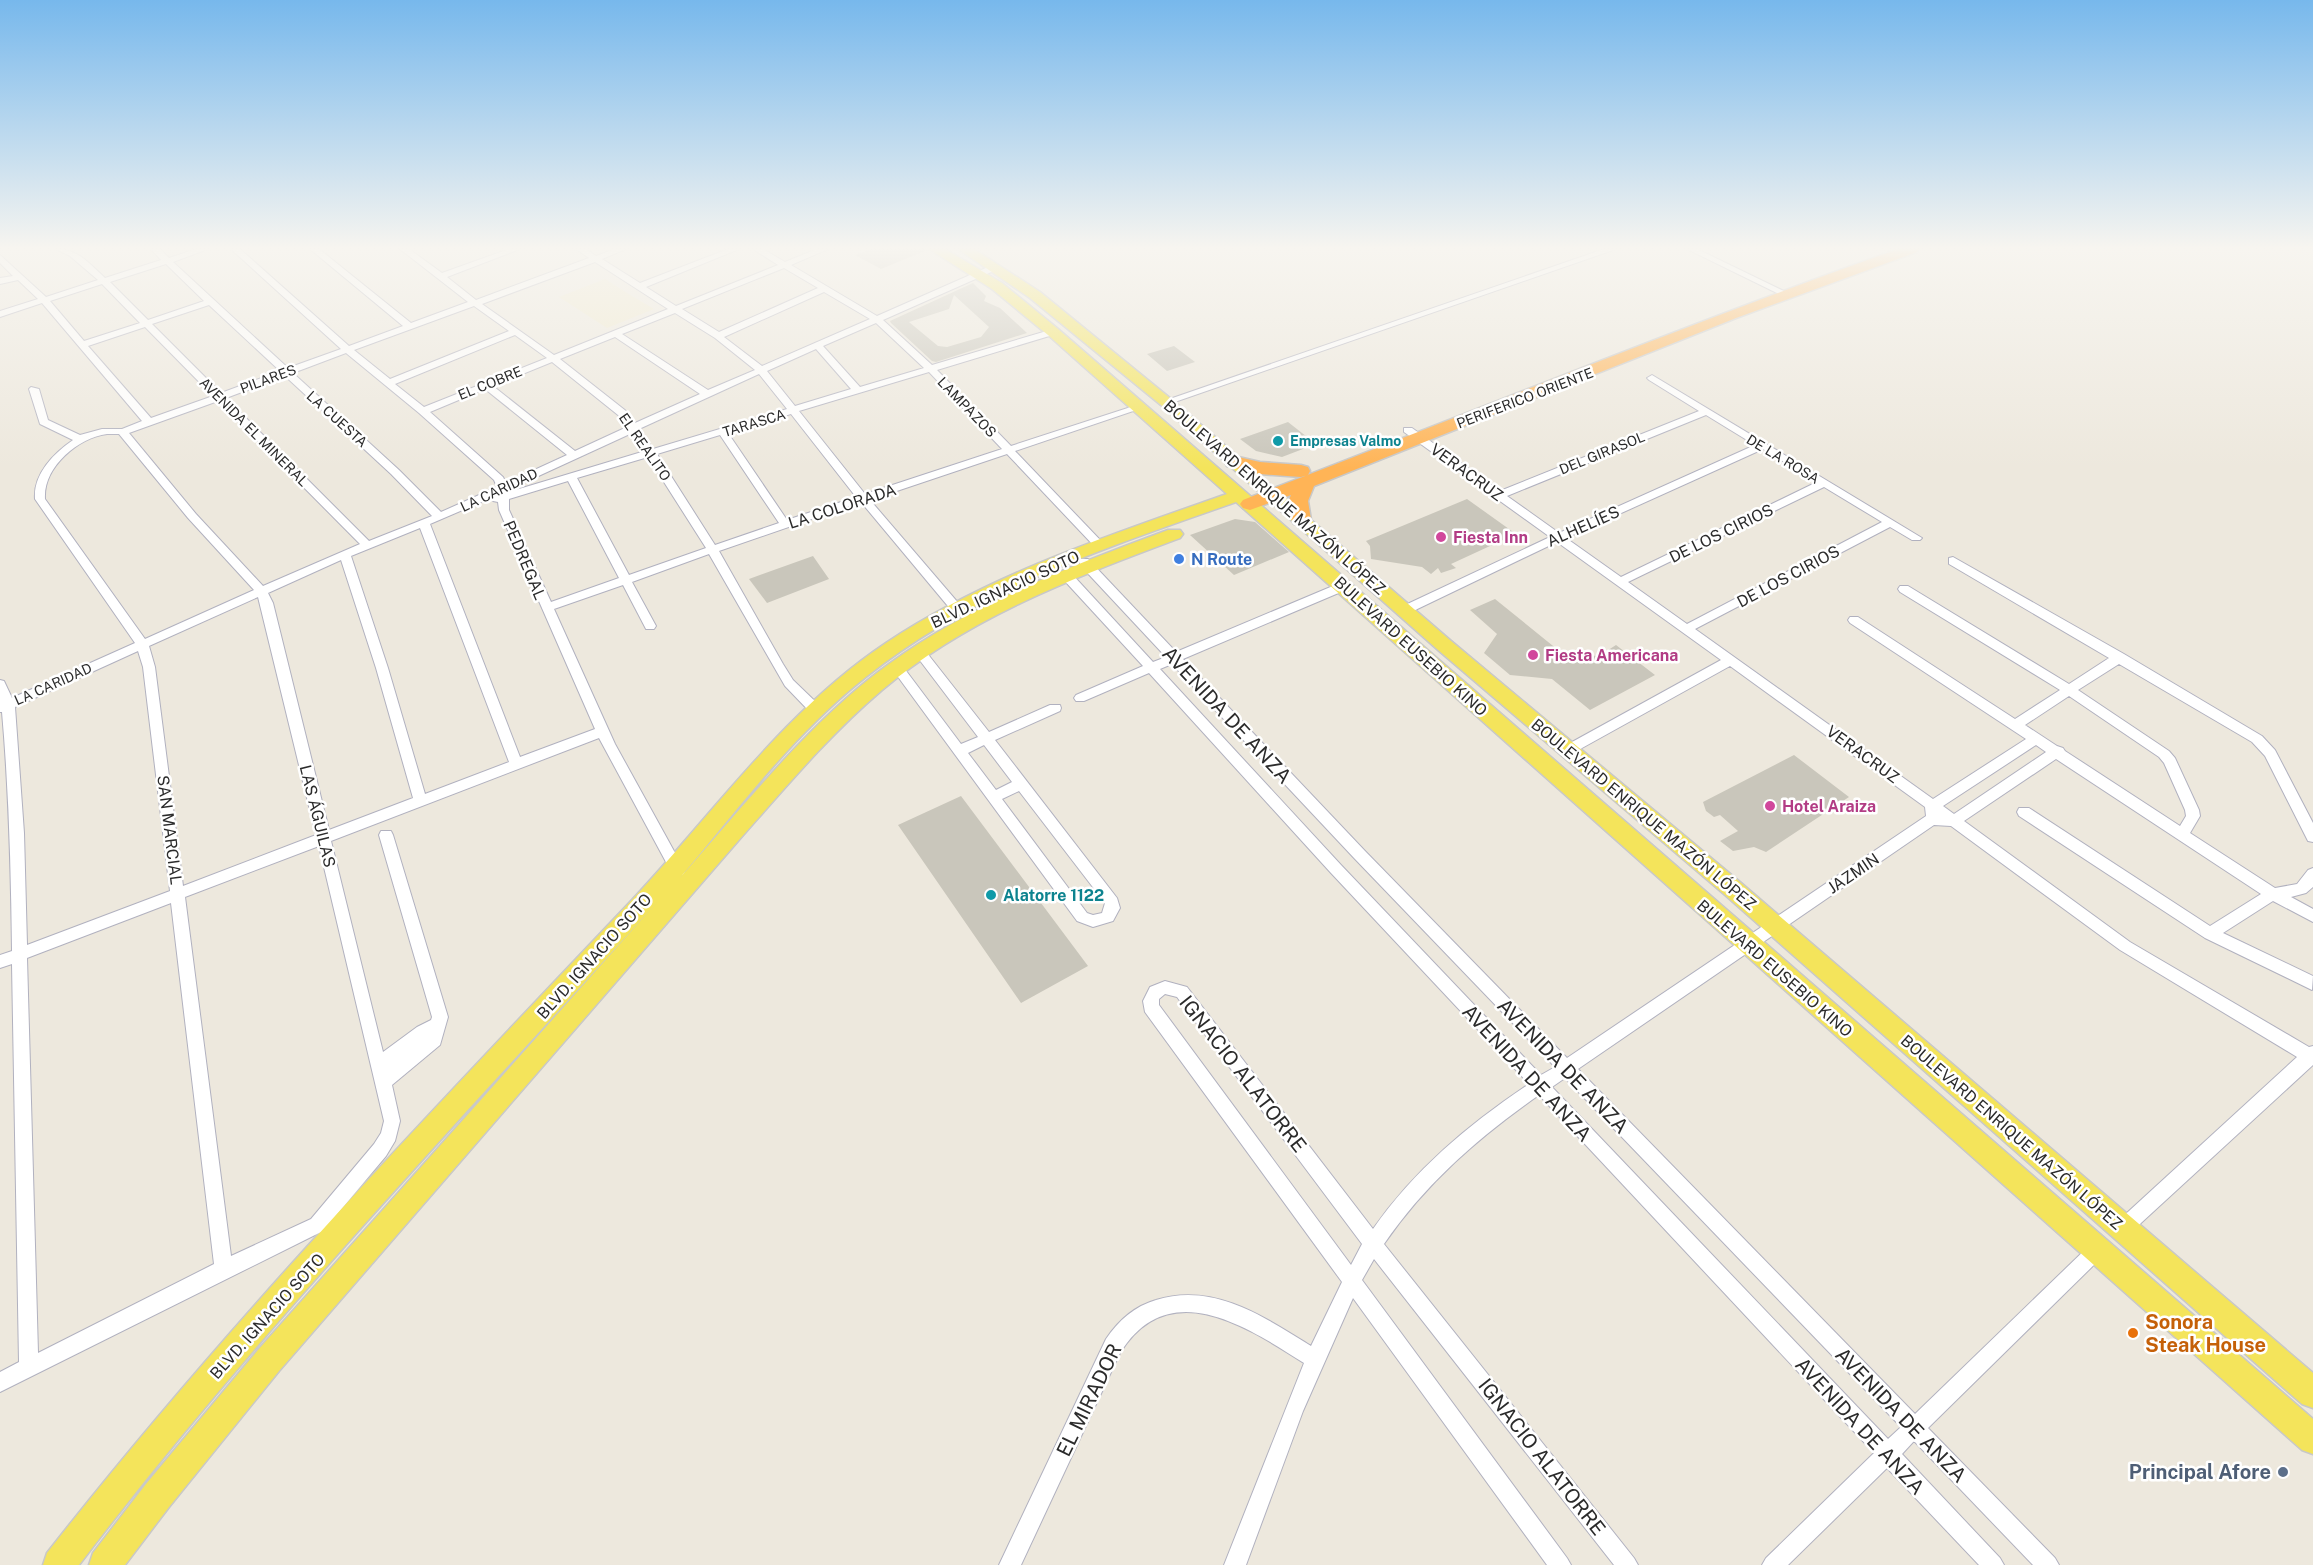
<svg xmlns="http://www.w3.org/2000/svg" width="2313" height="1565" font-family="'Public Sans',sans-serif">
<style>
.education{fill:#efe8cc}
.building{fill:#c9c6bb;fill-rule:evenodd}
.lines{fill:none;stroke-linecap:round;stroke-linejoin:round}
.street-casing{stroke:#b1b1bf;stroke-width:2}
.primary-casing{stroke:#c8c8c8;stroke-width:3}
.highway-casing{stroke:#c8c8c8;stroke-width:3}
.street{fill:#fff;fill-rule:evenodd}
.primary{fill:#f4e45b;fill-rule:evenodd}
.highway{fill:#ffb456;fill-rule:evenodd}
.culture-dot{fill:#0f9aa8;stroke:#fff;stroke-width:2}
.hotel-dot{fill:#d1479c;stroke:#fff;stroke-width:2}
.shop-dot{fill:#3f7fe0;stroke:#fff;stroke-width:2}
.food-dot{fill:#e8710a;stroke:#fff;stroke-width:2}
.service-dot{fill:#5c6f8a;stroke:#fff;stroke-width:2}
.labels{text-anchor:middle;stroke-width:5;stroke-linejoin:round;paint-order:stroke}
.far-street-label{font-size:14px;fill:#2b2b2b;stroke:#fff}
.far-culture-label{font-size:14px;font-weight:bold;fill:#0d838f;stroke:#fff;text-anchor:start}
.street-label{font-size:16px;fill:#2b2b2b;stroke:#fff}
.hotel-label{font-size:16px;font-weight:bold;fill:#b23c85;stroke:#fff;text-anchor:start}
.shop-label{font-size:16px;font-weight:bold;fill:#366cbe;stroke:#fff;text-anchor:start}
.culture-label{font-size:16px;font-weight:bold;fill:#0d838f;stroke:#fff;text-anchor:start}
.near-street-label{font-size:20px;fill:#2b2b2b;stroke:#fff}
.near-food-label{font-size:20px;font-weight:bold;fill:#c56008;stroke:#fff;text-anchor:start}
.near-service-label{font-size:20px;font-weight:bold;fill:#4e5e75;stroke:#fff;text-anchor:end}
</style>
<rect width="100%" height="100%" fill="#ede8dd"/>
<path class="education" d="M 605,279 L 627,293 L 654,309 L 607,328 L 559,297 Z"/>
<path class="building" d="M 871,249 L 927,249 L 927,250 L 881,269 L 855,255 Z
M 973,283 L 986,296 L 984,301 L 1000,308 L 1027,333 L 936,362 L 932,361 L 891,323 L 890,321 ZM 954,295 L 989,327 L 981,337 L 947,347 L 938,346 L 909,322 L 949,309 Z
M 1174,346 L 1195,362 L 1167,371 L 1147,354 Z
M 1288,422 L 1316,444 L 1282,457 L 1256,451 L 1240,439 Z
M 1467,499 L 1516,534 L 1451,564 L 1456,568 L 1441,573 L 1438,568 L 1431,574 L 1422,567 L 1371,559 L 1370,546 L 1366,541 Z
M 1235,519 L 1255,522 L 1289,552 L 1234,575 L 1190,535 Z
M 813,556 L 829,579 L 767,603 L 749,579 Z
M 1495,599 L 1563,654 L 1599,656 L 1616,645 L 1655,675 L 1590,710 L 1552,679 L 1510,675 L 1484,653 L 1497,634 L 1470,610 Z
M 1794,755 L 1849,797 L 1766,852 L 1754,847 L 1733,851 L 1720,841 L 1738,831 L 1720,815 L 1714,817 L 1706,811 L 1703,802 Z
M 961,796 L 1088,966 L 1021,1003 L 898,825 Z"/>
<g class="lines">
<defs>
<path id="street" d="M 56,249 C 78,249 90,264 105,278 L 161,260 L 151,249 L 160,249 L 169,258 L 196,249 L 208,249 L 173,262 L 288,368 L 341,349 L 231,249 L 240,249 L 349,346 L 403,326 L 310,249 L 319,249 L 411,323 L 468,302 L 400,249 L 409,249 L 442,273 L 509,249 L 520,249 L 447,277 L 476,300 L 589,258 L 576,249 L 586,249 L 596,256 L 615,249 L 626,249 L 602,259 L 640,283 L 728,249 L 739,249 L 646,287 L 676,306 L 778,265 L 753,249 L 763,249 L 785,262 L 817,249 L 828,249 L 791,265 L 877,316 L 995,264 L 999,267 L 998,269 L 883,320 L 932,365 L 1050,330 L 1056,330 L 1056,334 L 937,370 L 1011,446 L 1137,405 L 1145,407 L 1015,451 L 1104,544 L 1104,548 L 1096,548 L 1007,454 L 870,500 L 960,605 L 962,608 L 960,611 L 952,611 L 861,502 L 719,551 L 783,664 L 793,680 L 820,706 L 821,709 L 820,712 L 810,712 L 785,686 L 709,554 L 632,582 L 656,626 L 654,629 L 646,629 L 623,585 L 554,609 L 615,744 L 685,871 L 683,875 L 673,875 L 599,738 L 331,841 L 383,1052 L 417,1027 L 431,1020 L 432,1017 L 379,835 L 381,831 L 391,831 L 393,835 L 448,1017 L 440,1045 L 392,1085 L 400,1121 L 395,1141 L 386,1156 L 323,1231 L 0,1392 L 0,1372 L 19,1362 L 12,964 L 0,968 L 0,955 L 12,951 C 11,871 9,791 2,712 L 0,712 L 0,680 L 4,681 L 12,698 L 135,643 L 35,499 C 33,474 54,453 73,440 L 40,424 L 29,389 L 31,387 L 39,389 L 48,420 L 80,435 L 102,429 L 122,429 L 142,421 L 42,303 L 0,317 L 0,311 L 38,299 L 18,280 L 0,284 L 0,278 L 13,276 L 0,263 L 0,255 L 46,297 L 98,280 L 70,256 ZM 595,262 L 668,309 L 554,355 L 482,304 ZM 166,264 L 204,301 L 148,320 L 110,282 ZM 784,268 L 818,288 L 719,332 L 682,309 ZM 102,284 L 140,323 L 84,341 L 50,301 ZM 824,292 L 870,319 L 762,366 L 724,337 ZM 209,305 L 280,371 L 221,393 L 152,324 ZM 474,306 L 509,331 L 390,379 L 354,350 ZM 675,313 L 715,338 L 755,370 L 708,390 L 622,334 ZM 876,323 L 924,368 L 860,387 L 823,346 ZM 145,327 L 213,396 L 151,418 L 88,346 ZM 515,335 L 547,358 L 424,407 L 395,384 ZM 615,337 L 700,394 L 635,423 L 626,411 L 560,359 ZM 816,349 L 851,389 L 795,406 L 767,371 ZM 346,353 L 419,413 L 494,480 L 497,487 L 441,512 L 399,470 L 293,373 ZM 552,362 L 618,415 L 627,427 L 575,451 L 493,386 ZM 929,372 L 1002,449 L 865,494 L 799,411 ZM 759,374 L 787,409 L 653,449 L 639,429 ZM 285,376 L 391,474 L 432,516 L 369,541 L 226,398 ZM 485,389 L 567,455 L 506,483 L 503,477 L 430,412 ZM 218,401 L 360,544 L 263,586 L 196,514 L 129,433 ZM 791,414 L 856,497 L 787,520 L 728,433 ZM 632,433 L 645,451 L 509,492 L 508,490 ZM 107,434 L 119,434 L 188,518 L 254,590 L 145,639 L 45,499 C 43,467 78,438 107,434 ZM 720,435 L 779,523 L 715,545 L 657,454 ZM 648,457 L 706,548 L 629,575 L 577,478 ZM 568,481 L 619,578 L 551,602 L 509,510 L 509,499 ZM 493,497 L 493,501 L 498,502 L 499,510 L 595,729 L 520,757 L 430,524 ZM 420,528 L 509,762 L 425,794 L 388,668 L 351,556 ZM 341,560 L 376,668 L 413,798 L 329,830 L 273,603 L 268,593 ZM 258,597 L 316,835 L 183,886 L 155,667 L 149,646 ZM 138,651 L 143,667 L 170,891 L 27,945 L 24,833 L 15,707 ZM 319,846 L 384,1121 L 381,1133 L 374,1144 L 311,1219 L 231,1256 L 185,897 ZM 171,903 L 214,1264 L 38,1353 L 27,958 Z
M 1604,249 L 1616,249 L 1169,404 L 1161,402 Z
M 1687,249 L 1697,249 L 1790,294 L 1783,296 Z
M 1652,375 L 1922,538 L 1920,540 L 1912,540 L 1890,527 L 1695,629 L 1933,799 L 2026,739 L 1850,623 L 1848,620 L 1850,617 L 1858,617 L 2015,719 L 2060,690 L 1900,592 L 1898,589 L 1900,586 L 1908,586 L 2069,684 L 2109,658 L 1949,564 L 1949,558 L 1953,557 L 2124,654 L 2262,736 L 2275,750 L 2313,823 L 2313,842 L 2308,841 L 2265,756 L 2252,742 L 2119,664 L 2078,690 L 2169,751 L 2175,758 L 2199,810 L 2200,816 L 2190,833 L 2275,888 L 2297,884 L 2308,870 L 2313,868 L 2313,887 L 2306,893 L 2291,897 L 2313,909 L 2313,922 L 2273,901 L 2223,933 L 2313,976 L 2312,990 L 2205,938 L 2019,816 L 2017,812 L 2019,808 L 2029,808 L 2210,926 L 2261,894 L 2056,759 L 1964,821 L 2130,942 L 2309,1047 L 2313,1046 L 2313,1065 L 2129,1234 L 2123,1237 L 2117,1234 L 2114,1228 L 2117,1222 L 2297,1057 L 2120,950 L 1951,826 L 1934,825 L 1578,1069 L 1915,1414 L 2091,1244 L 2097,1241 L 2103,1244 L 2106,1250 L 2103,1256 L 1928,1428 L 2055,1558 L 2059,1565 L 2033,1565 L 1914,1441 L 1902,1454 L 2000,1558 L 2004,1565 L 1979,1565 L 1887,1468 L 1788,1565 L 1762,1565 L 1766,1558 L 1874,1453 L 1539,1095 C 1479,1137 1426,1183 1384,1244 L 1634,1558 L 1638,1565 L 1614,1565 L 1374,1259 L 1362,1280 L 1567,1558 L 1571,1565 L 1547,1565 L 1353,1298 L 1303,1411 L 1246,1565 L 1224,1565 L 1304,1363 C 1247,1327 1169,1274 1120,1353 L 1021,1565 L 999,1565 L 1106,1339 C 1118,1321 1135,1306 1156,1300 C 1214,1282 1264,1317 1311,1346 L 1342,1282 L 1145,1012 L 1143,1001 L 1150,987 L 1165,981 L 1187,987 L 1373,1229 C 1415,1169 1468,1125 1529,1084 L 1331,873 L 1149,673 L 1084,701 L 1076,701 L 1074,698 L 1076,695 L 1143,666 L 1062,578 L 1062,572 L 1070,572 L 1153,662 L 1166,657 L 1080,565 L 1080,559 L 1088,559 L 1176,652 L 1340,583 L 1348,583 L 1350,586 L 1348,589 L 1183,659 L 1365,851 L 1567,1058 L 1926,816 L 1925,807 L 1730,666 L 1573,753 L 1563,753 L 1561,750 L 1563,747 L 1721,660 L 1557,542 L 1409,613 L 1405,614 L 1399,610 L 1401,607 L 1550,537 L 1404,432 L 1404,428 L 1412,428 L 1500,491 L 1699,411 L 1649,380 L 1647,378 ZM 1706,415 L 1755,445 L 1559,533 L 1507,496 ZM 1763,449 L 1817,482 L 1621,577 L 1566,538 ZM 1824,487 L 1882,522 L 1687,624 L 1628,582 ZM 1172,664 L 1355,859 L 1555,1067 L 1541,1075 L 1341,865 L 1160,669 ZM 2069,696 L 2159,757 L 2164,763 L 2185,810 L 2186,816 L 2180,826 L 2065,751 L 2063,748 L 2057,746 L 2025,725 ZM 2036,745 L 2046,752 L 1954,814 L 1943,806 ZM 1165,994 L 1177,997 L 1362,1244 L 1351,1265 L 1159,1005 L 1159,999 ZM 1565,1078 L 1901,1427 L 1888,1439 L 1552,1087 Z
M 919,647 L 923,648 L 989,732 L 1050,705 L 1060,705 L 1061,708 L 1060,711 L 995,740 L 1117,898 L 1120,908 L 1113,921 L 1093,927 L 1077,921 L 893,670 L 891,667 L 893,664 L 901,664 L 961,744 L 978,737 L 915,654 L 913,651 L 915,648 ZM 984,745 L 1012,782 L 996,790 L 968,753 ZM 1019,791 L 1105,903 L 1102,913 L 1093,915 L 1087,913 L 1002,799 Z"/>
<path id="primary" d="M 929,249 L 945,249 L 1002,283 L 1058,329 L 2313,1419 L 2313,1454 L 2302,1450 L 1236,502 C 1108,547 975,590 867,676 C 794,733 739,808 679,879 C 742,808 812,719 889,664 C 973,603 1071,566 1168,530 L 1180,530 L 1183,534 L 1180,538 C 1076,577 968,617 882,690 C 829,735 784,789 738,841 L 279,1371 L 169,1507 L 125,1565 L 89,1565 L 93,1553 L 146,1484 L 258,1350 L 660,899 C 463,1118 258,1330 79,1565 L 43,1565 L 47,1553 C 227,1323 430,1113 631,901 C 714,813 784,711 886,643 C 990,574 1110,535 1227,494 L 1048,335 L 992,289 Z
M 958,249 L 974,249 L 1040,292 L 1171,399 L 1451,641 L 1741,883 L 2313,1373 L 2313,1408 L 2302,1404 L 1725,895 L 1437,649 L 1161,405 L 1030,298 Z"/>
<path id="highway" d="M 1898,249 L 1919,249 L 1917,252 L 1736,318 L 1314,486 L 1308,501 L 1311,520 L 1308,524 L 1294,524 C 1289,516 1287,503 1291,495 L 1250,510 L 1243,508 L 1240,504 L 1243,500 C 1462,416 1678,328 1898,249 Z
M 1234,456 L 1260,462 L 1301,465 L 1308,467 L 1310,471 L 1308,475 L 1301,477 L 1260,474 L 1227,466 L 1225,462 L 1227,458 Z"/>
</defs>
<use href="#street" class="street-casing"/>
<use href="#primary" class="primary-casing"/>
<use href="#highway" class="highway-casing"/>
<use href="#street" class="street"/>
<use href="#primary" class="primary"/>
<use href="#highway" class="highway"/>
</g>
<linearGradient id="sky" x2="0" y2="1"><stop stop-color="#77b8ec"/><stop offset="0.53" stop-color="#f7f5f0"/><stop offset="1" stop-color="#f7f5f0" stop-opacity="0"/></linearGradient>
<rect width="2313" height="468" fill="url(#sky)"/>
<g class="culture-dot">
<circle cx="1278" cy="441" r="6"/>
<circle cx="991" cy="895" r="6"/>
</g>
<g class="hotel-dot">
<circle cx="1441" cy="537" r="6"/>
<circle cx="1533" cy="655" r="6"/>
<circle cx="1770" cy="806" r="6"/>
</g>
<circle class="shop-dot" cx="1179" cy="559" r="6"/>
<circle class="food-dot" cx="2133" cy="1333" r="6"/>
<circle class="service-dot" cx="2283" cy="1472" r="6"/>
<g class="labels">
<g class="far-street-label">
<text transform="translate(268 379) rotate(-20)" y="5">PILARES</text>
<text transform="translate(490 383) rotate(-22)" y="5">EL COBRE</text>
<text transform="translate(1525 398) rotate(-21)" y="5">PERIFERICO ORIENTE</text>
<text transform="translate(967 407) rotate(46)" y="5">LAMPAZOS</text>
<text transform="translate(337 419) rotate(42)" y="5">LA CUESTA</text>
<text transform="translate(754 423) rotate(-17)" y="5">TARASCA</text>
<text transform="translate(254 432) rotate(45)" y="5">AVENIDA EL MINERAL</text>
<text transform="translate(645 447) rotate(55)" y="5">EL REALITO</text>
<text transform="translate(1602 453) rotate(-22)" y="5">DEL GIRASOL</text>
<text transform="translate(1783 459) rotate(31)" y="5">DE LA ROSA</text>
<text transform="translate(499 490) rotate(-25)" y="5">LA CARIDAD</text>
<text transform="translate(53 684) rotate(-24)" y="5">LA CARIDAD</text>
</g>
<g class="far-culture-label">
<text x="1290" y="446">Empresas Valmo</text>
</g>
<g class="street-label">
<text transform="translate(1467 472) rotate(36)" y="6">VERACRUZ</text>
<text transform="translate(1275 497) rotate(41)" y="6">BOULEVARD ENRIQUE MAZÓN LÓPEZ</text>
<text transform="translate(842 506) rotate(-18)" y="6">LA COLORADA</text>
<text transform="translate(1583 526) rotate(-24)" y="6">ALHELÍES</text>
<text transform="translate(1721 533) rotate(-26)" y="6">DE LOS CIRIOS</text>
<text transform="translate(525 560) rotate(67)" y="6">PEDREGAL</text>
<text transform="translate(1788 576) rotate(-28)" y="6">DE LOS CIRIOS</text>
<text transform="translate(1005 589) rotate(-25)" y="6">BLVD. IGNACIO SOTO</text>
<text transform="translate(1411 646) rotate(42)" y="6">BULEVARD EUSEBIO KINO</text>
<text transform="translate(1863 754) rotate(36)" y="6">VERACRUZ</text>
<text transform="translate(1644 814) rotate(40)" y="6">BOULEVARD ENRIQUE MAZÓN LÓPEZ</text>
<text transform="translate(318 816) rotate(76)" y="6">LAS ÁGUILAS</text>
<text transform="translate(170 830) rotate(83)" y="6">SAN MARCIAL</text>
<text transform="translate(1853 873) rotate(-34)" y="6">JAZMIN</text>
<text transform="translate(594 956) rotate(-48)" y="6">BLVD. IGNACIO SOTO</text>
<text transform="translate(1775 968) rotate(41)" y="6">BULEVARD EUSEBIO KINO</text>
<text transform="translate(2012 1132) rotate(41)" y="6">BOULEVARD ENRIQUE MAZÓN LÓPEZ</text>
<text transform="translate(267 1316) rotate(-48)" y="6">BLVD. IGNACIO SOTO</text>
</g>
<g class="hotel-label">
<text x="1453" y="543">Fiesta Inn</text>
<text x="1545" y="661">Fiesta Americana</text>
<text x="1782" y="812">Hotel Araiza</text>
</g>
<g class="shop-label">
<text x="1191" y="565">N Route</text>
</g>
<g class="culture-label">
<text x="1003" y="901">Alatorre 1122</text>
</g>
<g class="near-street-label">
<text transform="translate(1227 715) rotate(47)" y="7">AVENIDA DE ANZA</text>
<text transform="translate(1563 1066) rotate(46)" y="7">AVENIDA DE ANZA</text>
<text transform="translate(1527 1073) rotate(47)" y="7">AVENIDA DE ANZA</text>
<text transform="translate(1243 1074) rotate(52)" y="7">IGNACIO ALATORRE</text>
<text transform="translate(1089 1400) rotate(-64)" y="7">EL MIRADOR</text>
<text transform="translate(1901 1415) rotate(46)" y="7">AVENIDA DE ANZA</text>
<text transform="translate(1860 1426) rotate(47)" y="7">AVENIDA DE ANZA</text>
<text transform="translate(1542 1457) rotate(52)" y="7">IGNACIO ALATORRE</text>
</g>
<g class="near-food-label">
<text x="2145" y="1329">Sonora<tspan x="2145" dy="23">Steak House</tspan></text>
</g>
<g class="near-service-label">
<text x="2271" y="1479">Principal Afore</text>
</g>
</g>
</svg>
